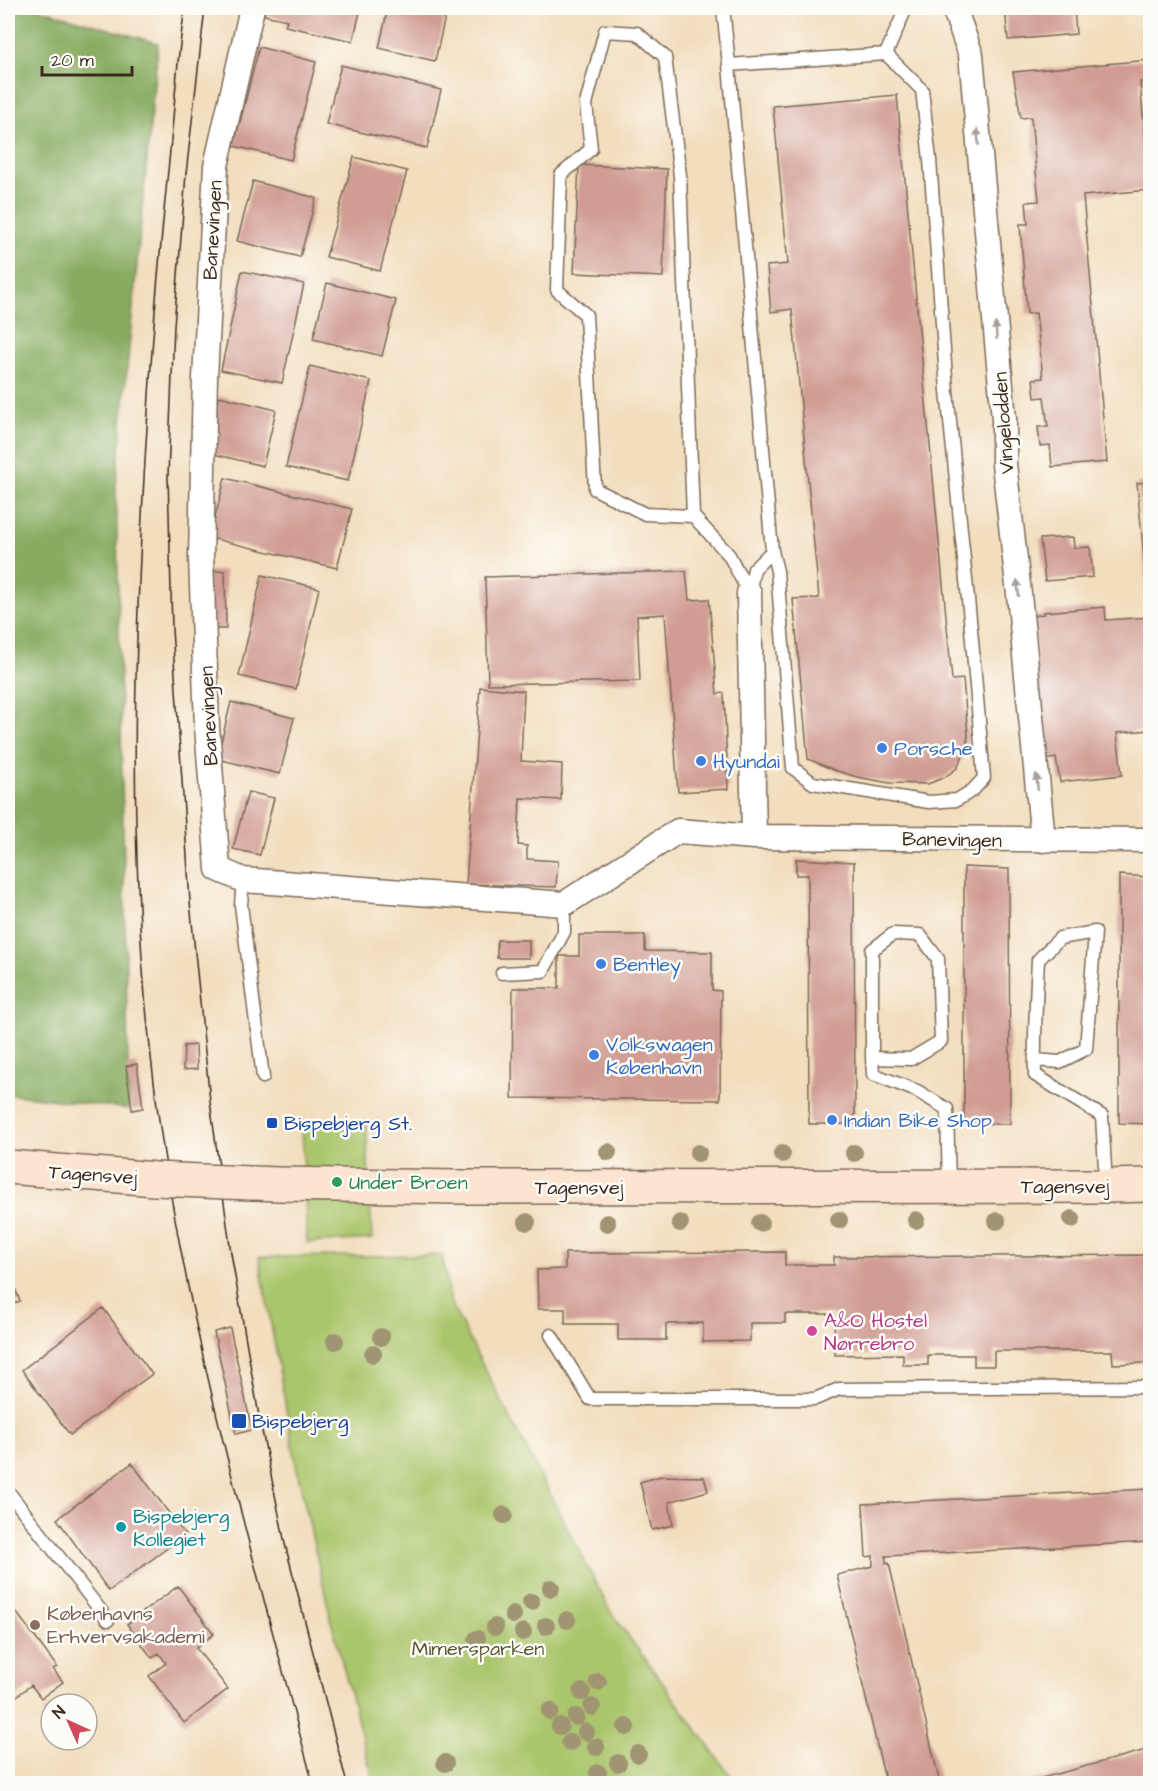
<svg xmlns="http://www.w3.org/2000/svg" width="1158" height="1791" font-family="'Architects Daughter',sans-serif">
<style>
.green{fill:#aac66c;stroke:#727845;stroke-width:1.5}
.forest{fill:#87ab60;stroke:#616a3f;stroke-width:1.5}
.building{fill:#d09c93}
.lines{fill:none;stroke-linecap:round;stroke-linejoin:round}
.lane-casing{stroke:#7b6956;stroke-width:15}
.street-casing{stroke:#7b6956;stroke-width:27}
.secondary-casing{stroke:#7b6956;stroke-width:36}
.lane{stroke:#fff;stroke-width:12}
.street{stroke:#fff;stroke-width:24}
.secondary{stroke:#fce5d0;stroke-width:33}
.tram{stroke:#3b2a1e;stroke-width:1.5}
.secondary-bridge-casing{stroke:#7b6956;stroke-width:36;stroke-linecap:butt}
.secondary-bridge{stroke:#fce5d0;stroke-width:33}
.tree{fill:#a09472}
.oneway{fill:#a79f9a}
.shop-dot{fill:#3f7fe0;stroke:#fdfcf7;stroke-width:2}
.transit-dot{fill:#1a4fb4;stroke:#fdfcf7;stroke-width:2}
.leisure-dot{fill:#2e9e5b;stroke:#fdfcf7;stroke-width:2}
.hotel-dot{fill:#d1479c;stroke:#fdfcf7;stroke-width:2}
.culture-dot{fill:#0f9aa8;stroke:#fdfcf7;stroke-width:2}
.education-dot{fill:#8d6e63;stroke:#fdfcf7;stroke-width:2}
.labels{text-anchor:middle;stroke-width:5;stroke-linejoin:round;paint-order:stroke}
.street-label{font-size:20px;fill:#3b2a1e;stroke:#fdfcf7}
.shop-label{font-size:20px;fill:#366cbe;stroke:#fdfcf7;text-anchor:start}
.transit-label{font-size:20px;fill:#164399;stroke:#fdfcf7;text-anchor:start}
.leisure-label{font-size:20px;fill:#27864d;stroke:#fdfcf7;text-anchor:start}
.hotel-label{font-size:20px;fill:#b23c85;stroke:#fdfcf7;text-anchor:start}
.culture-label{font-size:20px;fill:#0d838f;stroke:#fdfcf7;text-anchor:start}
.education-label{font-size:20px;fill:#785e54;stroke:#fdfcf7;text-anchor:start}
.park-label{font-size:20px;fill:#5c5935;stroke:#fdfcf7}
</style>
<rect width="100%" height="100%" fill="#fdfcf7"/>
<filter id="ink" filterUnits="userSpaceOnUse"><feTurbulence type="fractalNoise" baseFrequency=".0167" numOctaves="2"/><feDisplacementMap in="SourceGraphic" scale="12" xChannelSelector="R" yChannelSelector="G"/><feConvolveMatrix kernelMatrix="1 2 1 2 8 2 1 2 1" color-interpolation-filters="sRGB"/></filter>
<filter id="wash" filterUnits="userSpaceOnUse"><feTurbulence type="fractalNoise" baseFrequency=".008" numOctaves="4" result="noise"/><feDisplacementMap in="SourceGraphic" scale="24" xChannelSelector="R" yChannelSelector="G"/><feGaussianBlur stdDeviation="1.35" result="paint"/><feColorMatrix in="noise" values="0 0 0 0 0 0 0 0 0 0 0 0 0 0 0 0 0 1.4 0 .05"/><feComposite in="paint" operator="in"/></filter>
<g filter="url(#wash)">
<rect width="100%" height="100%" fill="#f2ddbd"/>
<path class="green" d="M 366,1122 L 372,1239 L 307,1243 L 302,1126 Z
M 442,1255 L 451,1304 L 612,1614 L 736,1783 L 374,1783 L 332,1624 L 297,1470 L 259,1257 Z"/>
<path class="forest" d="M 8,8 L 36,8 L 158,43 L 116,486 L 129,1109 L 8,1094 Z"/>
<g id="blocks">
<path class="building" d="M 266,8 L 361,8 L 353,41 L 285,26 L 287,20 L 264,15 Z
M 388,8 L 447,8 L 435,61 L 379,48 Z
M 1005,8 L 1074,8 L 1076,34 L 1008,40 Z
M 259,47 L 316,62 L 291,160 L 234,146 Z
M 1150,60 L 1150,81 L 1140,82 L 1150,190 L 1083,196 L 1107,462 L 1052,467 L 1050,445 L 1040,446 L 1038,427 L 1048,427 L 1044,397 L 1035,398 L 1033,379 L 1043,378 L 1036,313 L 1027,314 L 1020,224 L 1028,224 L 1026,202 L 1039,201 L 1034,150 L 1031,117 L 1021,118 L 1013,72 Z
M 341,65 L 441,90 L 427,148 L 326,124 Z
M 897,95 L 952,680 L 963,679 L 968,735 L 966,749 L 957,768 L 945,777 L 928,784 L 890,783 L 857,777 L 834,770 L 808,759 L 793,599 L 819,598 L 792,309 L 771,312 L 767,266 L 788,264 L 773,106 Z
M 354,157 L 407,171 L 380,271 L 326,257 Z
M 579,165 L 667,169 L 663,277 L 574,273 Z
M 253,181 L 316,198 L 300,257 L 237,241 Z
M 242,271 L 304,284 L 282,383 L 221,370 Z
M 327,283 L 396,300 L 382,356 L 313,339 Z
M 310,366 L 371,381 L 348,481 L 286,467 Z
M 219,396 L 276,410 L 263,466 L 205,452 Z
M 225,478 L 352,509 L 337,568 L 210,538 Z
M 1150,482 L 1150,613 L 1149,613 L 1137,483 Z
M 1073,537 L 1074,548 L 1090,547 L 1093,577 L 1045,581 L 1040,539 Z
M 208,571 L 225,571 L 226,629 L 209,629 Z
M 686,571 L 689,600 L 709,599 L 717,694 L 724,693 L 728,789 L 678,792 L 665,614 L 637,616 L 640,681 L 488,684 L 485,577 Z
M 262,575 L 319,588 L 296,689 L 239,676 Z
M 1105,607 L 1106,620 L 1150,617 L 1150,730 L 1117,733 L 1122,775 L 1060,782 L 1056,758 L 1044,760 L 1033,616 L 1044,614 L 1043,612 Z
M 480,687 L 524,691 L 521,761 L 562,764 L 561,800 L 520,798 L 518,845 L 527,846 L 527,859 L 558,861 L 556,887 L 466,884 Z
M 231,702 L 294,718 L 280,774 L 217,759 Z
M 248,792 L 274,798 L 260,855 L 233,849 Z
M 796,859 L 854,862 L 855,1124 L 809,1124 L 808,875 L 796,875 Z
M 964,867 L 1009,869 L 1010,1124 L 964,1124 Z
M 1119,875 L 1150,877 L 1150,1124 L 1119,1123 Z
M 579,935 L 645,935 L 645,951 L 712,952 L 712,990 L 721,991 L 720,1100 L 512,1098 L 513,988 L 559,988 L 559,956 L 579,956 Z
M 497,940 L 529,940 L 529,958 L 497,958 Z
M 196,1045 L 197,1069 L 183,1070 L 184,1046 Z
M 137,1064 L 143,1108 L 132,1110 L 126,1066 Z
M 785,1252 L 785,1265 L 834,1265 L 834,1257 L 1150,1255 L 1150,1368 L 1148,1368 L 1148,1363 L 1113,1364 L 1112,1351 L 994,1351 L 994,1366 L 974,1366 L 974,1355 L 928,1355 L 928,1365 L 903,1365 L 903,1354 L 835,1355 L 834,1314 L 785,1314 L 785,1323 L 750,1323 L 750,1341 L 703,1342 L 703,1323 L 666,1324 L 666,1340 L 618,1340 L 618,1324 L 565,1324 L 565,1309 L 538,1309 L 537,1270 L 565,1269 L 565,1253 Z
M 8,1271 L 20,1301 L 8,1307 Z
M 103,1308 L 152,1374 L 70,1435 L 22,1370 Z
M 230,1328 L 252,1430 L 236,1434 L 214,1332 Z
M 132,1463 L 185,1535 L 109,1591 L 57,1519 Z
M 661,1476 L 704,1477 L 708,1491 L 669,1502 L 673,1525 L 652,1530 L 640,1482 Z
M 1150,1489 L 1150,1542 L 886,1556 L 886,1564 L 889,1563 L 940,1784 L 886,1784 L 837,1575 L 873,1566 L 873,1556 L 866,1557 L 863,1504 Z
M 178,1586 L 214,1634 L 196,1648 L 228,1689 L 184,1723 L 149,1676 L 166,1663 L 159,1653 L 152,1658 L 127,1624 Z
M 8,1601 L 57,1667 L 53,1669 L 63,1682 L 41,1698 L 31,1685 L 8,1703 Z
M 62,1698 L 67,1704 L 53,1704 Z
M 51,1706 L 51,1723 L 43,1712 Z
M 1150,1749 L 1150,1784 L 1023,1784 L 1023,1783 Z"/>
</g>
</g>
<g filter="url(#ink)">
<use href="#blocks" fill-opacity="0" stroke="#7b6956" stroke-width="1.5"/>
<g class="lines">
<defs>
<path id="lane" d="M 723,8 L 729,65 L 886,54 L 906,8
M 729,65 L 772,551 L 754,569 L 749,593
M 693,516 L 645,514 L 595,489 L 586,315 L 557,290 L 561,175 L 591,149 L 586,104 L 605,31 L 637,33 L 665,57 L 680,176 L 693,516 L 729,555 L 749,593
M 772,551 L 777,571 L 793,768 L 813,783 L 929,802 L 957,800 L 973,790 L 984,778 L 971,629 L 947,391 L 930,160 L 922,90 L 886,54
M 243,880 L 241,905 L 263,1077
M 502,973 L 543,971 L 564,932 L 564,904
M 872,1058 L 911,1059 L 941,1041 L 938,959 L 920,935 L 893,934 L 872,950 L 872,1058 L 873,1074 L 917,1091 L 947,1109 L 949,1185
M 1035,1060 L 1060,1062 L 1086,1049 L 1095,932 L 1060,938 L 1038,960 C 1036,998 1034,1036 1035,1075 L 1102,1116 L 1106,1185
M 551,1335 L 590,1399 L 815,1399 L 839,1389 L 1150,1387
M 8,1496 L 10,1494 L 108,1620"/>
<path id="street" d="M 252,8 L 216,166 L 205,378 L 201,557 L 207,727 L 218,869 L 243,880 L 564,904 L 678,831 L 754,837 L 1150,840
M 954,8 L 971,55 L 1004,419 L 1004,464 L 1019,594 L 1043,840
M 749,593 L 754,837"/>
<path id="secondary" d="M 8,1167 L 155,1179
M 225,1182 L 279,1184 L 456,1187 L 1107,1186 L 1150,1185"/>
</defs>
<use href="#lane" class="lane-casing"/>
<use href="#street" class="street-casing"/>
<use href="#secondary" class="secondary-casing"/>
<use href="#lane" class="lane"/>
<use href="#street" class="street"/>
<use href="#secondary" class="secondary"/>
<path class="tram" d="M 185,8 C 177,55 175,103 170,151 C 161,238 153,325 148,412 C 133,644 126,876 157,1106 C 188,1336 254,1560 313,1784
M 205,8 L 186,174 L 174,326 L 168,475 L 172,629 L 190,902 L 210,1101 L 231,1253 L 259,1416 L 285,1544 L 347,1784"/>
<defs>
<path id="secondary-bridge" d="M 155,1179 L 225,1182"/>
</defs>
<use href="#secondary-bridge" class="secondary-bridge-casing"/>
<use href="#secondary-bridge" class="secondary-bridge"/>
</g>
<g class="tree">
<circle cx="608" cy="1152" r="9"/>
<circle cx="698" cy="1153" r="9"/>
<circle cx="854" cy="1153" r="9"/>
<circle cx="782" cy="1154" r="9"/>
<circle cx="1072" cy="1219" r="9"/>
<circle cx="839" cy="1220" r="9"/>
<circle cx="916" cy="1220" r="9"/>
<circle cx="997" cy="1221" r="9"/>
<circle cx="527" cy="1222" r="9"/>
<circle cx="607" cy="1223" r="9"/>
<circle cx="680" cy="1223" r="9"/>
<circle cx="760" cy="1223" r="9"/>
<circle cx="381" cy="1337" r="9"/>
<circle cx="335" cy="1341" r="9"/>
<circle cx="373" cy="1354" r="9"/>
<circle cx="504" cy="1515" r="9"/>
<circle cx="551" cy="1588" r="9"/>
<circle cx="531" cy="1602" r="9"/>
<circle cx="513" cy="1615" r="9"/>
<circle cx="567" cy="1620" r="9"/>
<circle cx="546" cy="1626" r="9"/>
<circle cx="495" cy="1627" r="9"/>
<circle cx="523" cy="1632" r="9"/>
<circle cx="477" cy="1639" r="9"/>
<circle cx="598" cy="1682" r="9"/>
<circle cx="582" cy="1692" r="9"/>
<circle cx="592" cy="1707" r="9"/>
<circle cx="550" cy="1711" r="9"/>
<circle cx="576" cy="1717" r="9"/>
<circle cx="560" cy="1726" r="9"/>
<circle cx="626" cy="1727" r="9"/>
<circle cx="586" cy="1732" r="9"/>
<circle cx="570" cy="1742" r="9"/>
<circle cx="596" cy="1747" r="9"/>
<circle cx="638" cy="1754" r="9"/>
<circle cx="445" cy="1763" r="9"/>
<circle cx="618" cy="1763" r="9"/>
<circle cx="598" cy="1773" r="9"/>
</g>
<defs><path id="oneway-solid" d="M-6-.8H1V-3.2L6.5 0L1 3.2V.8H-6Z" transform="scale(1.5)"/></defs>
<g class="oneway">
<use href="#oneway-solid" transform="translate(978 137) rotate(-95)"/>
<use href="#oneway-solid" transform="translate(996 331) rotate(-95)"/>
<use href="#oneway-solid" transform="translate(1018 588) rotate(-96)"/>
<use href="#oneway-solid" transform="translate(1037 782) rotate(-96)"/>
</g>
</g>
<g class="shop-dot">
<circle cx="882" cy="748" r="6"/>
<circle cx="701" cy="761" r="6"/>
<circle cx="601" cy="964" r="6"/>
<circle cx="594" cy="1055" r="6"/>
<circle cx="832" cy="1120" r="6"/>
</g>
<g class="transit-dot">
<rect x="266" y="1117" width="12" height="12" rx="3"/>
<rect x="231" y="1413" width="16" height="16" rx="3"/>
</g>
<circle class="leisure-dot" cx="337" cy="1182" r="6"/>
<circle class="hotel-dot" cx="812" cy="1331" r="6"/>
<circle class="culture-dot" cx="121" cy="1527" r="6"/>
<circle class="education-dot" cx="35" cy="1625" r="6"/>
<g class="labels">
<g class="street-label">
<text transform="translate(212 230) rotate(-87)" y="7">Banevingen</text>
<text transform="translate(1003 423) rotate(-94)" y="7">Vingelodden</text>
<text transform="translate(208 716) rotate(-93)" y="7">Banevingen</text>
<text transform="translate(952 839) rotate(1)" y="7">Banevingen</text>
<text transform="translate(93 1174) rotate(4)" y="7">Tagensvej</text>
<text x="1065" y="1193">Tagensvej</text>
<text x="579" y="1194">Tagensvej</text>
</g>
<g class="shop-label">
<text x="894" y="755">Porsche</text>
<text x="713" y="768">Hyundai</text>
<text x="613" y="971">Bentley</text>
<text x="606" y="1051">Volkswagen<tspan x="606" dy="23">København</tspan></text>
<text x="844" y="1127">Indian Bike Shop</text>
</g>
<g class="transit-label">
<text x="284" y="1130">Bispebjerg St.</text>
<text x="252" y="1428">Bispebjerg</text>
</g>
<g class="leisure-label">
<text x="349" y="1189">Under Broen</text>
</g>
<g class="hotel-label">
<text x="824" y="1327">A&amp;O Hostel<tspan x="824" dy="23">Nørrebro</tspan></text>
</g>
<g class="culture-label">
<text x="133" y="1523">Bispebjerg<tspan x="133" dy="23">Kollegiet</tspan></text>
</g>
<g class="education-label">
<text x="47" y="1620">Københavns<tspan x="47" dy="23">Erhvervsakademi</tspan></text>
</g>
<g class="park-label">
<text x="478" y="1655">Mimersparken</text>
</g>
</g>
<rect width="1158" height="1791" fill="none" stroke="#fdfcf7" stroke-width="30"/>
<g transform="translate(69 1722) rotate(315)"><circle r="28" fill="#fdfcf7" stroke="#afa8a0" stroke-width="1.5"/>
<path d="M0-4.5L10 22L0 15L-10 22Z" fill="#d1495b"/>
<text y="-9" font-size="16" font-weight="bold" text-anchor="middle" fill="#3b2a1e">N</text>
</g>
<path d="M42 66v9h90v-9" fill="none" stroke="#3b2a1e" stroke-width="3"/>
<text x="51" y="66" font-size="18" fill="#3b2a1e" stroke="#fdfcf7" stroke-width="4.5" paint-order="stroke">20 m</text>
</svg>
